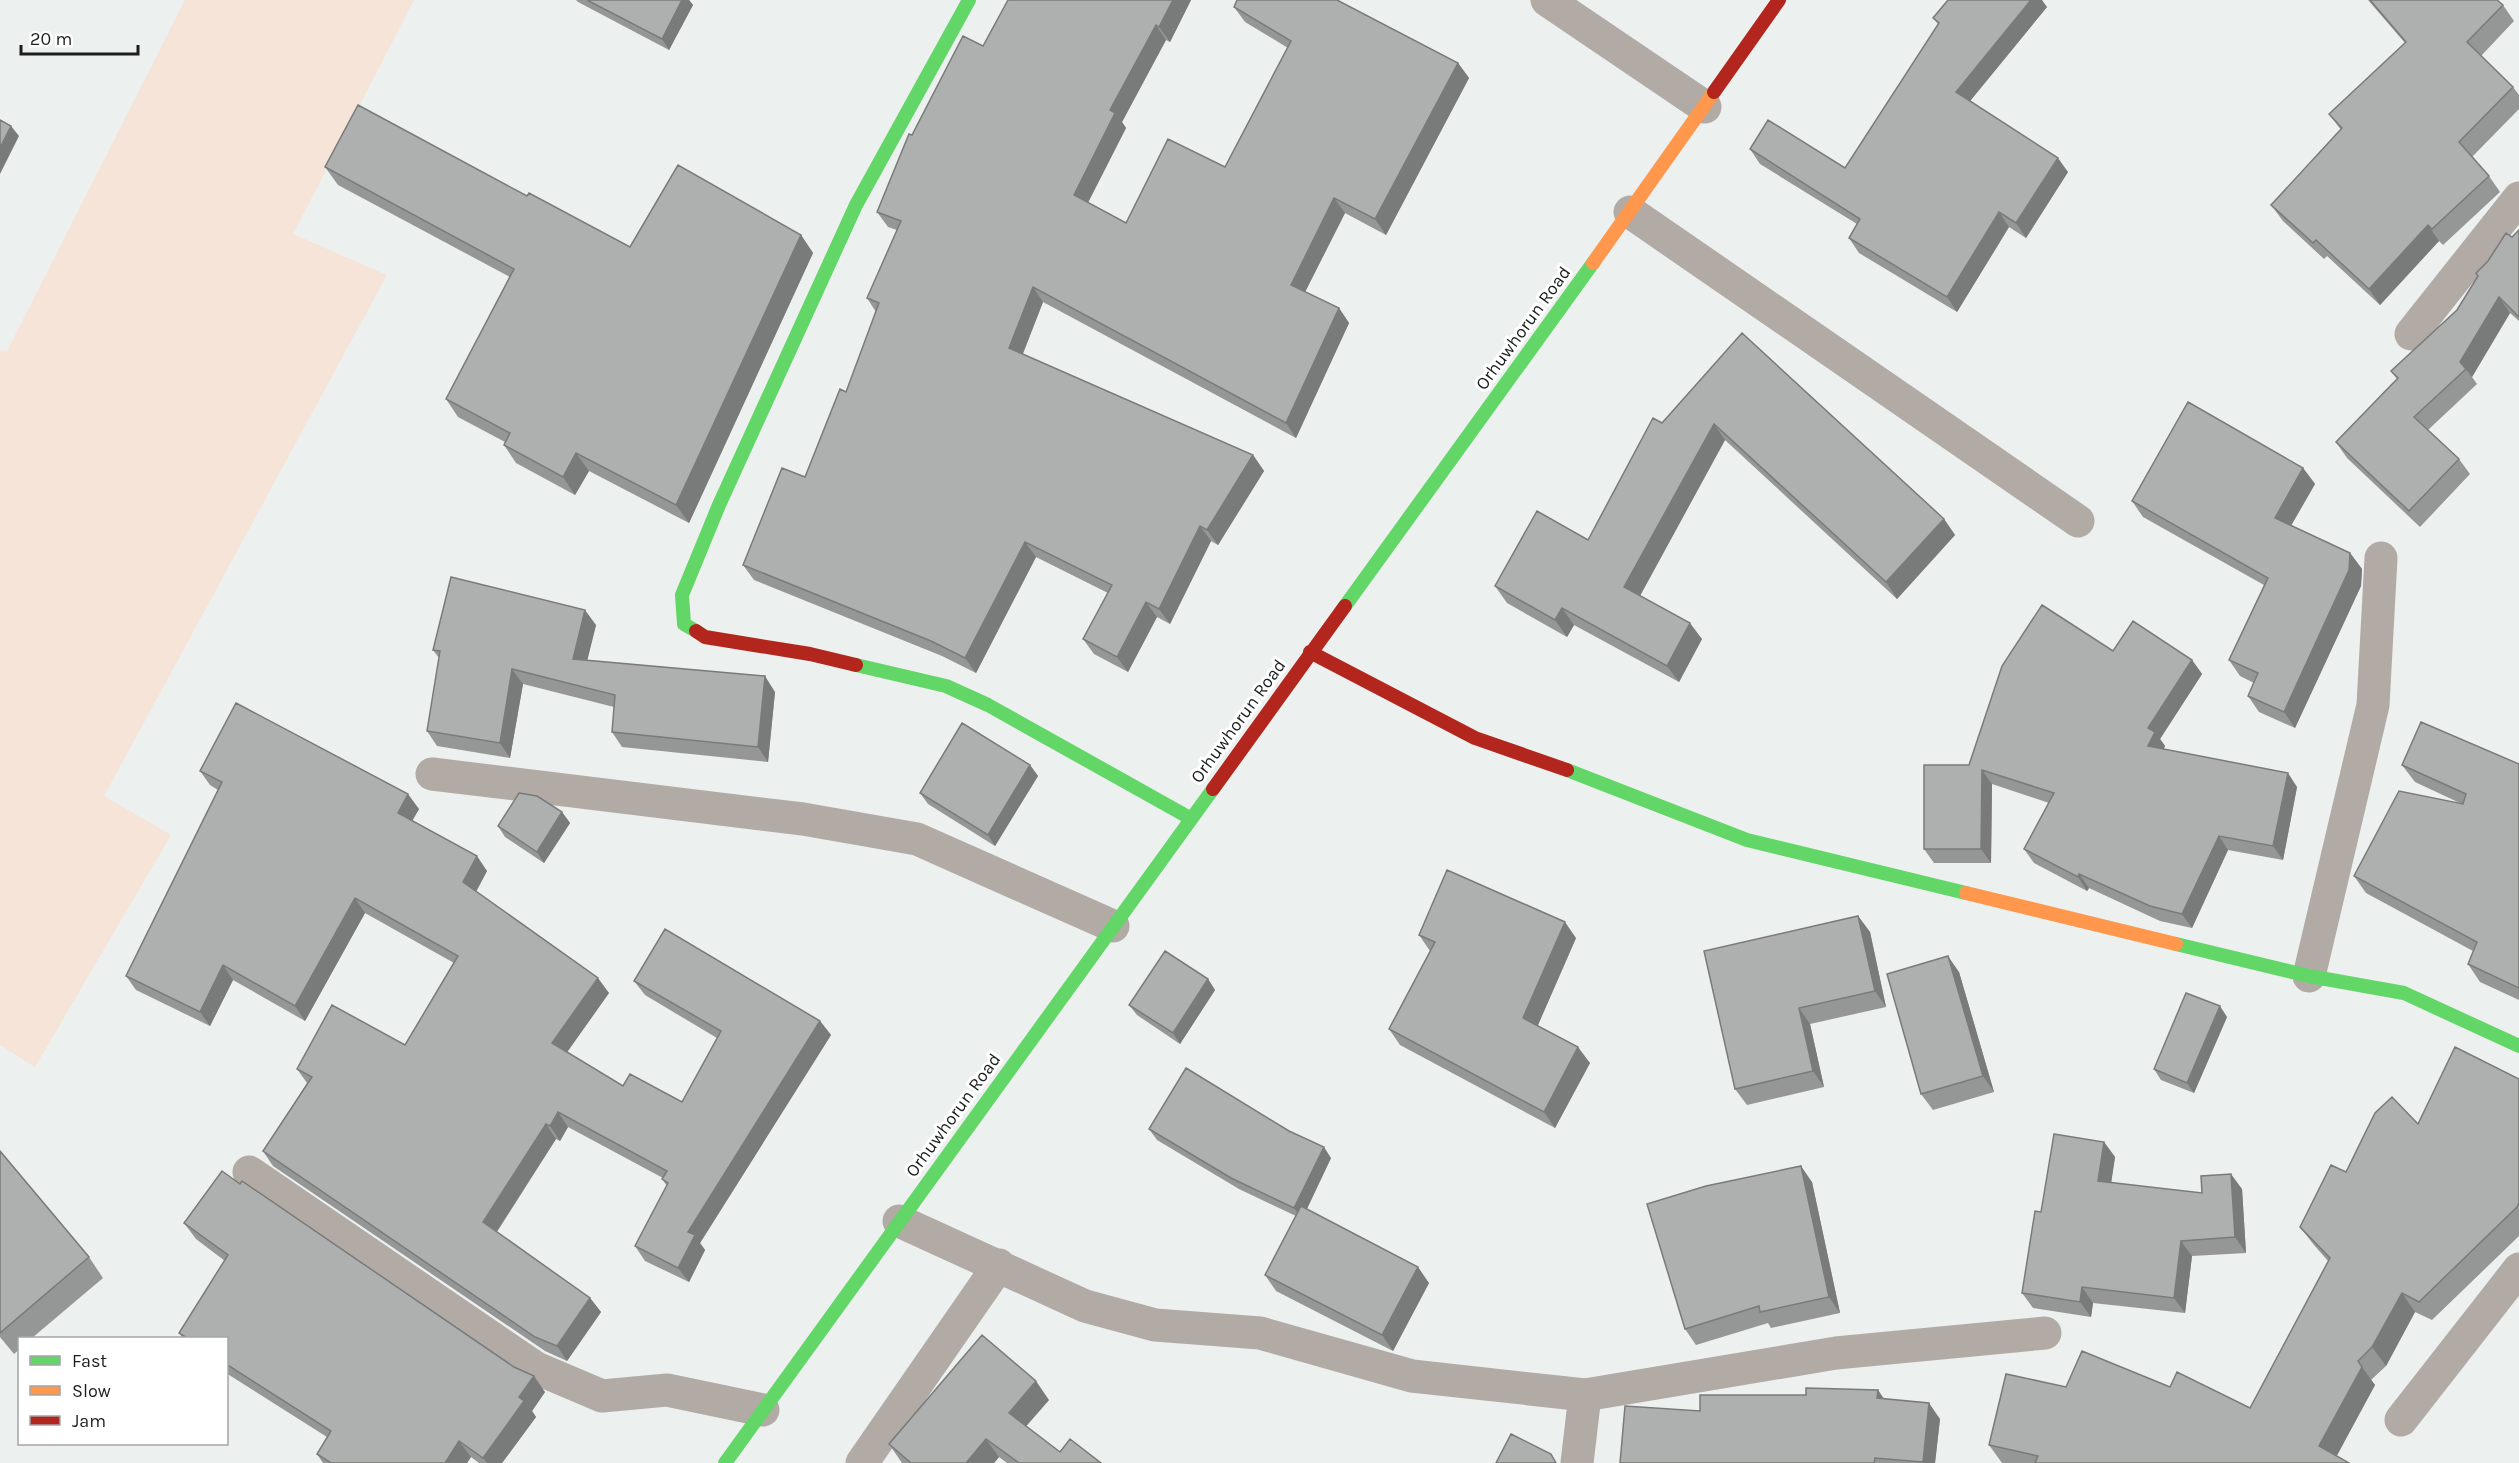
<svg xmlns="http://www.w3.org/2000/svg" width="2519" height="1463" font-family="Karla,sans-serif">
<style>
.green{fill:#f5e4d7}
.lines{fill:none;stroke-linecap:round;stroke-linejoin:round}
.street{stroke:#b1aaa5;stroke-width:33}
.fast{stroke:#63d668;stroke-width:14}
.slow{stroke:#ff974d;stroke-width:14}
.jam{stroke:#b3261e;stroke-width:14}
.wall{fill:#959796}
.shaded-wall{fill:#797b7a}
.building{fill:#adb0af;stroke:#797b7a;stroke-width:1.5}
.labels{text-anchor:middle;stroke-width:6;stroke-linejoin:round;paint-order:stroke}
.street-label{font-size:18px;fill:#1b1e1d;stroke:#fff}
</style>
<rect width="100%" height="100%" fill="#ecf0ef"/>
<path class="green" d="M 185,0 L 414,0 L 293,234 L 387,275 L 104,796 L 171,835 L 35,1067 L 0,1045 L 0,350 L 7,351 Z"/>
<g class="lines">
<path class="street" d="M 1547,0 L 1705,107
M 1630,212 L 2078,521
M 2411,334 L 2519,198
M 432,774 L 803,819 L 917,839 L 1113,926
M 2309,976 L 2373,705 L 2381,558
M 249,1172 L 536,1368 L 602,1396 L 667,1390 L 763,1410
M 899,1221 L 1085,1306 L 1155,1325 L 1260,1333 L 1412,1376 L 1585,1395 L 1836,1353 L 2045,1333
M 2401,1420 L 2519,1269
M 862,1463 L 999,1265
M 1577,1463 L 1585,1395"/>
<path class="fast" d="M 1345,606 L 1593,263
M 696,631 L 684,624 L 682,595 L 719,505 L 856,205 L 969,0
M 856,665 L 946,686 L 988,705 L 1190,818
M 1567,770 L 1747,840 L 1966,893
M 2176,944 L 2309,976 L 2404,993 L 2519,1046
M 725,1463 L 1213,789"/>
<path class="slow" d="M 1593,263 L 1714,92
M 1966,893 L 2176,944"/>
<path class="jam" d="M 1714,92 L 1779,0
M 696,631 L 705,637 L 810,654 L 856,665
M 1310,652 L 1475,738 L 1567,770
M 1213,789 L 1345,606"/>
</g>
<path class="wall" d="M 576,0 L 689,0 L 693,5 L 669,50 L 578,2 Z
M 1008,0 L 1191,0 L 1170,42 L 1166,40 L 1122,122 L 1126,128 L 1088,203 L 1126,223 L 1225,167 L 1288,48 L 1245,22 L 1234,7 L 1458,63 L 1469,78 L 1386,235 L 1345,213 L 1305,292 L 1339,308 L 1349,323 L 1296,438 L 1043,302 L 1023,354 L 1253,455 L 1264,471 L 1218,545 L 1211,541 L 1170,624 L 1157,617 L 1128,672 L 1094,654 L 1083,639 L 1108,593 L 1036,557 L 976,673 L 942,656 L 754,580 L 743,565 L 805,477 L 846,392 L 876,312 L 867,298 L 897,230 L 888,227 L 877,212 L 912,135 L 983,46 Z
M 2368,0 L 2497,0 L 2503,5 L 2514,21 L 2481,56 L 2513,87 L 2519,95 L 2519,109 L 2472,157 L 2489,176 L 2500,192 L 2443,245 L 2439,241 L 2380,305 L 2327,256 L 2324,259 L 2283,221 L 2271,205 L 2341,130 L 2329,114 L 2405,43 Z
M 2047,7 L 1970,101 L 2068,172 L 2026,238 L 2009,227 L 1957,312 L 1859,253 L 1849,238 L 1857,224 L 1760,164 L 1750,149 L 1845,168 L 1938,24 L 1933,18 Z
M 325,167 L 527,196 L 630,247 L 801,235 L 813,253 L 689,523 L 589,471 L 575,495 L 516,463 L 504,445 L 505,442 L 458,417 L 446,399 L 510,277 L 338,185 Z
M 2519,230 L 2519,321 L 2510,313 L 2472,377 L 2477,384 L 2428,430 L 2459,459 L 2470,474 L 2420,527 L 2347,458 L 2336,442 L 2397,379 L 2391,371 L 2457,310 L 2478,277 L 2476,273 Z
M 1742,333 L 1944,519 L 1955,535 L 1897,599 L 1725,440 L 1640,596 L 1702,639 L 1679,682 L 1574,625 L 1567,637 L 1507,603 L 1495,586 L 1588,540 L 1662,423 Z
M 2303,468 L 2315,484 L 2291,526 L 2350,553 L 2362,569 L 2361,586 L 2295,728 L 2259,712 L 2248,696 L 2254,683 L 2240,676 L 2229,660 L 2264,585 L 2143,517 L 2132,501 Z
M 596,625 L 587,660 L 775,692 L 768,762 L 622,747 L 612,732 L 614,707 L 523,684 L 510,758 L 437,746 L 427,731 L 439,658 L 433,650 Z
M 2113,651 L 2192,660 L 2202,674 L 2160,739 L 2165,746 L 2164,749 L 2297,787 L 2283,860 L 2228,850 L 2192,928 L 2160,921 L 2089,888 L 2087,891 L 2034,863 L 2024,849 L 2049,803 L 1992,784 L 1991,863 L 1934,863 L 1924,849 L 1969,765 Z
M 2519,764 L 2519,1000 L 2480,982 L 2468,964 L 2473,951 L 2366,893 L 2354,876 L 2462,804 L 2415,782 L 2402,765 Z
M 1030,765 L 1038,776 L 995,846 L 928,804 L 920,793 Z
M 200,771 L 419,809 L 412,821 L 487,871 L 476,892 L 609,993 L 567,1052 L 623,1086 L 682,1102 L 717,1038 L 645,995 L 634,981 L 820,1021 L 831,1035 L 700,1243 L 705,1250 L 689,1282 L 645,1261 L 635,1246 L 667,1186 L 662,1179 L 663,1178 L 568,1127 L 560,1141 L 556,1139 L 497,1232 L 590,1298 L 601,1312 L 567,1361 L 545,1351 L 273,1166 L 263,1151 L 307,1083 L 297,1069 L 405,1045 L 454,963 L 365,913 L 305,1021 L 233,980 L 210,1026 L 136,990 L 126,976 L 218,790 L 210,785 Z
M 562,812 L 570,823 L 544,863 L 505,837 L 498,826 Z
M 1858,916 L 1870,932 L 1886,1007 L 1810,1024 L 1824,1087 L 1747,1105 L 1735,1089 Z
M 1419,935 L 1576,938 L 1538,1025 L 1590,1063 L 1555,1128 L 1400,1045 L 1389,1029 L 1430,951 Z
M 1959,972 L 1994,1092 L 1933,1110 L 1921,1094 Z
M 1208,979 L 1215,990 L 1180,1044 L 1137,1015 L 1129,1005 Z
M 2227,1017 L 2194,1093 L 2161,1080 L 2154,1069 Z
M 2519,1079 L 2519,1236 L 2432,1320 L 2415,1312 L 2386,1366 L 2371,1380 L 2375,1385 L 2336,1456 L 2349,1463 L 2002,1463 L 1989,1445 L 2066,1387 L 2170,1387 L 2250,1408 L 2328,1261 L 2314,1245 L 2300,1227 L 2346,1172 L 2418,1124 Z
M 1149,1129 L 1331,1158 L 1307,1209 L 1429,1283 L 1393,1351 L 1276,1291 L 1265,1275 L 1296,1216 L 1239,1189 L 1157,1140 Z
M 2104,1142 L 2115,1157 L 2111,1183 L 2202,1193 L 2242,1189 L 2246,1253 L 2192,1256 L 2185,1313 L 2093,1303 L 2091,1317 L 2033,1308 L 2022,1293 L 2041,1212 Z
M 0,1151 L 89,1257 L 103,1278 L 32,1338 L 20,1338 L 20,1349 L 14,1354 L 0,1337 Z
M 1812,1182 L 1840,1313 L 1771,1328 L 1768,1323 L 1696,1345 L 1685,1329 Z
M 240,1184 L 545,1392 L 532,1411 L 536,1417 L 502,1463 L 479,1463 L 471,1457 L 467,1463 L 323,1463 L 317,1454 L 327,1437 L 226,1373 L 226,1338 L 183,1338 L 179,1333 L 225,1261 L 196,1239 L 184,1223 Z
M 1878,1390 L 1883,1399 L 1940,1419 L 1935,1463 L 1620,1463 L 1700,1411 L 1806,1395 Z
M 1049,1400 L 1026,1426 L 1060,1452 L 1101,1463 L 1007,1463 L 999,1457 L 994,1463 L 902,1463 L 889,1444 Z"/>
<path class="shaded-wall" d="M 682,0 L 689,0 L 693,5 L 669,50 L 662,39 Z
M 1173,0 L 1191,0 L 1170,42 L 1159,27 Z
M 2031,0 L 2042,0 L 2047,7 L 1966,106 L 1956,92 Z
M 1156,25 L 1166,40 L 1122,122 L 1126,128 L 1084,210 L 1074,195 L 1110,110 Z
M 1458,63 L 1469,78 L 1386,235 L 1375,219 Z
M 11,126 L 19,136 L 0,174 L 0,148 Z
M 2058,158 L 2068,172 L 2026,238 L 2016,223 Z
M 1334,198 L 1345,213 L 1301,300 L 1291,285 Z
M 1999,212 L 2009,227 L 1957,312 L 1947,297 Z
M 2428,225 L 2439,241 L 2380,305 L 2369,289 Z
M 801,235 L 813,253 L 689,523 L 676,505 Z
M 1033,287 L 1043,302 L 1019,363 L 1009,348 Z
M 2499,297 L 2510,313 L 2472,377 L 2460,362 Z
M 1339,308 L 1349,323 L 1296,438 L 1286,423 Z
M 1714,424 L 1725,440 L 1636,603 L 1624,587 Z
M 576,453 L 589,471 L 575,495 L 563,477 Z
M 1253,455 L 1264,471 L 1218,545 L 1207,530 Z
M 2303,468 L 2315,484 L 2286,534 L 2275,518 Z
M 1944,519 L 1955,535 L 1897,599 L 1886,582 Z
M 1200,526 L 1211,541 L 1170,624 L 1159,609 Z
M 1025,542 L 1036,557 L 976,673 L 965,658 Z
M 2350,553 L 2362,569 L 2361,586 L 2295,728 L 2284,712 Z
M 1146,602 L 1157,617 L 1128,672 L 1117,657 Z
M 1562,608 L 1574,625 L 1567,637 L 1555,620 Z
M 585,610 L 596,625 L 584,674 L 573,659 Z
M 1690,623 L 1702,639 L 1679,682 L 1667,666 Z
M 2192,660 L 2202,674 L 2160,739 L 2165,746 L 2158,760 L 2148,746 L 2148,728 Z
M 512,669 L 523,684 L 510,758 L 500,743 Z
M 765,676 L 775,692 L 768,762 L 758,747 Z
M 1030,765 L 1038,776 L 995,846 L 988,835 Z
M 1982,770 L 1992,784 L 1991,863 L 1981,849 Z
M 2288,773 L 2297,787 L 2283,860 L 2273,846 Z
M 408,794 L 419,809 L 408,828 L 398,813 Z
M 562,812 L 570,823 L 544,863 L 537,852 Z
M 2219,836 L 2228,850 L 2192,928 L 2182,914 Z
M 477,856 L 487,871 L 473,897 L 463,882 Z
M 2079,874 L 2089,888 L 2087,891 L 2078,877 Z
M 355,898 L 365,913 L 305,1021 L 295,1006 Z
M 1858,916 L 1870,932 L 1886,1007 L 1875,991 Z
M 1565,922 L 1576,938 L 1534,1034 L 1523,1018 Z
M 1948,956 L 1959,972 L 1994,1092 L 1983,1076 Z
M 223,965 L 233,980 L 210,1026 L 200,1012 Z
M 598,978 L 609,993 L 563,1058 L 552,1043 Z
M 1208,979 L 1215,990 L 1180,1044 L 1173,1033 Z
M 2220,1006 L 2227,1017 L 2194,1093 L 2187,1083 Z
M 1799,1008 L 1810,1024 L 1824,1087 L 1813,1071 Z
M 820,1021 L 831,1035 L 700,1243 L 705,1250 L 689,1282 L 678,1268 L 688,1232 Z
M 1578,1047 L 1590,1063 L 1555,1128 L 1544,1112 Z
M 558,1112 L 568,1127 L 560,1141 L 550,1126 Z
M 546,1124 L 556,1139 L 493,1237 L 483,1222 Z
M 2104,1142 L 2115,1157 L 2109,1197 L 2098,1181 Z
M 1324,1147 L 1331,1158 L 1302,1219 L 1294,1208 Z
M 1801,1166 L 1812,1182 L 1840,1313 L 1829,1297 Z
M 2231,1174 L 2242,1189 L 2246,1253 L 2235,1237 Z
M 2181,1241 L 2192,1256 L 2185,1313 L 2174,1298 Z
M 1418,1267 L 1429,1283 L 1393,1351 L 1382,1335 Z
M 2082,1287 L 2093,1303 L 2091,1317 L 2080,1302 Z
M 2402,1293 L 2415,1312 L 2386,1366 L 2372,1347 Z
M 590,1298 L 601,1312 L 567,1361 L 557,1346 Z
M 2362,1367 L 2375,1385 L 2333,1463 L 2319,1446 Z
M 534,1376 L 545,1392 L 532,1411 L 536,1417 L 502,1463 L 487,1463 L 483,1458 L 519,1397 Z
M 1036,1381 L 1049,1400 L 1022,1431 L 1009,1413 Z
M 1878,1390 L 1889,1406 L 1877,1398 Z
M 1929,1403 L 1940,1419 L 1935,1463 L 1923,1463 L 1923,1462 Z
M 986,1439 L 999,1457 L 994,1463 L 966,1463 Z
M 459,1441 L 471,1457 L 467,1463 L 445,1463 Z"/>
<path class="building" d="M 587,0 L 682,0 L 662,39 Z
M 1008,0 L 1173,0 L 1159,27 L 1156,25 L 1110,110 L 1115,113 L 1074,195 L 1126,223 L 1168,139 L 1225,167 L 1291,41 L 1234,7 L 1237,0 L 1337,0 L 1458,63 L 1375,219 L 1334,198 L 1291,285 L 1339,308 L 1286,423 L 1033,287 L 1009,348 L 1253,455 L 1207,530 L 1200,526 L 1159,609 L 1146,602 L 1117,657 L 1083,639 L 1112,585 L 1025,542 L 965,658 L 931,641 L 743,565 L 782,468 L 805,477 L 840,389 L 846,392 L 879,303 L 867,298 L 901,221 L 877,212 L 909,134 L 912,135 L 963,36 L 983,46 Z
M 1948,0 L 2031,0 L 1956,92 L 2058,158 L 2016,223 L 1999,212 L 1947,297 L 1849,238 L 1860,219 L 1750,149 L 1768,120 L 1845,168 L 1939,23 L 1933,18 Z
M 2370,0 L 2497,0 L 2503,5 L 2467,42 L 2513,87 L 2459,142 L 2489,176 L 2432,229 L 2428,225 L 2369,289 L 2316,240 L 2313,243 L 2271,205 L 2342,128 L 2329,114 L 2406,42 Z
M 358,105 L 527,196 L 529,193 L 630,247 L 678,165 L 801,235 L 676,505 L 576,453 L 563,477 L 504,445 L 510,433 L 446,399 L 514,269 L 325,167 Z
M 0,120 L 11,126 L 0,148 Z
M 2519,230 L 2519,317 L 2499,297 L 2460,362 L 2466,369 L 2414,417 L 2459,459 L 2409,511 L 2336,442 L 2398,378 L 2391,371 L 2457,310 L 2478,276 L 2476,273 L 2488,261 L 2506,233 L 2512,237 Z
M 1742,333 L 1944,519 L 1886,582 L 1714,424 L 1624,587 L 1690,623 L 1667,666 L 1562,608 L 1555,620 L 1495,586 L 1537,511 L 1588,540 L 1653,418 L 1662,423 Z
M 2188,402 L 2303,468 L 2275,518 L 2350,553 L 2349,570 L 2284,712 L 2248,696 L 2258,673 L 2229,660 L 2268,578 L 2132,501 Z
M 451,577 L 585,610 L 573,659 L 765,676 L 758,747 L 612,732 L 615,695 L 512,669 L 500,743 L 427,731 L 440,651 L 433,650 Z
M 2042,605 L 2113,651 L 2133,621 L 2192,660 L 2148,728 L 2155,732 L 2148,746 L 2288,773 L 2273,846 L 2219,836 L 2182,914 L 2150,906 L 2079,874 L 2078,877 L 2024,849 L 2054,793 L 1982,770 L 1981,849 L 1924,849 L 1924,765 L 1969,765 L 2002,666 Z
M 236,703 L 408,794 L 398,813 L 477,856 L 463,882 L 598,978 L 552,1043 L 623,1086 L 630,1074 L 682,1102 L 721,1031 L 634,981 L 665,929 L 820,1021 L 688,1232 L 695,1235 L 678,1268 L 635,1246 L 668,1183 L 662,1179 L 667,1171 L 558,1112 L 550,1126 L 546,1124 L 483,1222 L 590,1298 L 557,1346 L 535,1337 L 263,1151 L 312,1077 L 297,1069 L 332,1005 L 405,1045 L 458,956 L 355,898 L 295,1006 L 223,965 L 200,1012 L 126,976 L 222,782 L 200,771 Z
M 2421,722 L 2519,764 L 2519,988 L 2468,964 L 2477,942 L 2354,876 L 2399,791 L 2463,804 L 2466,794 L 2402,765 Z
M 962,723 L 1030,765 L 988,835 L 920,793 Z
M 519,793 L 537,796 L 562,812 L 537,852 L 498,826 Z
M 1447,870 L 1565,922 L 1523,1018 L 1578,1047 L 1544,1112 L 1389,1029 L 1435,942 L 1419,935 Z
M 1858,916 L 1875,991 L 1799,1008 L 1813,1071 L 1735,1089 L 1704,951 Z
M 1165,951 L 1208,979 L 1173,1033 L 1129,1005 Z
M 1948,956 L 1983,1076 L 1921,1094 L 1887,974 Z
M 2186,993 L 2220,1006 L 2187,1083 L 2154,1069 Z
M 2455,1047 L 2519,1079 L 2519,1203 L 2517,1207 L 2419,1302 L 2402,1293 L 2372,1347 L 2358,1361 L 2362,1367 L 2319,1446 L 2349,1463 L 2035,1463 L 2038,1456 L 1989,1445 L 2006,1374 L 2066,1387 L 2082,1351 L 2170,1387 L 2177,1372 L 2250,1408 L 2330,1258 L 2300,1227 L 2331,1165 L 2346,1172 L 2375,1113 L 2392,1097 L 2418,1124 Z
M 1186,1068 L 1289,1131 L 1324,1147 L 1294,1208 L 1231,1178 L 1149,1129 Z
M 2054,1134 L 2104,1142 L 2098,1181 L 2202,1193 L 2201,1176 L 2231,1174 L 2235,1237 L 2181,1241 L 2174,1298 L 2082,1287 L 2080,1302 L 2022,1293 L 2035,1211 L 2041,1212 Z
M 0,1151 L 89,1257 L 0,1333 Z
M 1801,1166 L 1829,1297 L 1760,1312 L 1759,1306 L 1685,1329 L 1647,1204 L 1706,1186 Z
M 222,1171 L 240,1184 L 242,1181 L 514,1367 L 534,1376 L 519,1397 L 524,1401 L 483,1458 L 459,1441 L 445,1463 L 331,1463 L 317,1454 L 331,1431 L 226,1364 L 226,1338 L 187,1338 L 179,1333 L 228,1255 L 184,1223 Z
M 1301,1206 L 1418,1267 L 1382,1335 L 1265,1275 Z
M 982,1335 L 1036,1381 L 1009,1413 L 1060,1452 L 1070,1439 L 1101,1463 L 1019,1463 L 986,1439 L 966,1463 L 911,1463 L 889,1444 Z
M 1806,1388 L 1878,1390 L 1877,1398 L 1929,1403 L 1923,1462 L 1875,1458 L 1874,1463 L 1620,1463 L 1625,1406 L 1700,1411 L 1700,1395 L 1806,1395 Z
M 1511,1434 L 1551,1454 L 1556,1463 L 1496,1463 Z"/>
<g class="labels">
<g class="street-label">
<text transform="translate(1523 328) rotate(-54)" y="6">Orhuwhorun Road</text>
<text transform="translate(1238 721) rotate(-54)" y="6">Orhuwhorun Road</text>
<text transform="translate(953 1115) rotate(-54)" y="6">Orhuwhorun Road</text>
</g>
</g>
<rect x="18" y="1337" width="210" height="108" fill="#ffffff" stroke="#a4a5a5" stroke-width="1.5"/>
<rect x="30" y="1356" width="30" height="9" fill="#63d668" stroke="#a4a5a5" stroke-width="1.5"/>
<text x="72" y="1367" font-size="18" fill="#1b1e1d">Fast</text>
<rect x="30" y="1386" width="30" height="9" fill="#ff974d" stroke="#a4a5a5" stroke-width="1.5"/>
<text x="72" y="1397" font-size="18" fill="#1b1e1d">Slow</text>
<rect x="30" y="1416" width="30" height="9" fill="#b3261e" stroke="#a4a5a5" stroke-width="1.5"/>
<text x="72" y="1427" font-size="18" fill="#1b1e1d">Jam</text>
<path d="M21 45v9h117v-9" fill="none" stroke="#1b1e1d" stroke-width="3"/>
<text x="30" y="45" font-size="18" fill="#1b1e1d" stroke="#ffffff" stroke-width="4.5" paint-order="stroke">20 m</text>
</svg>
